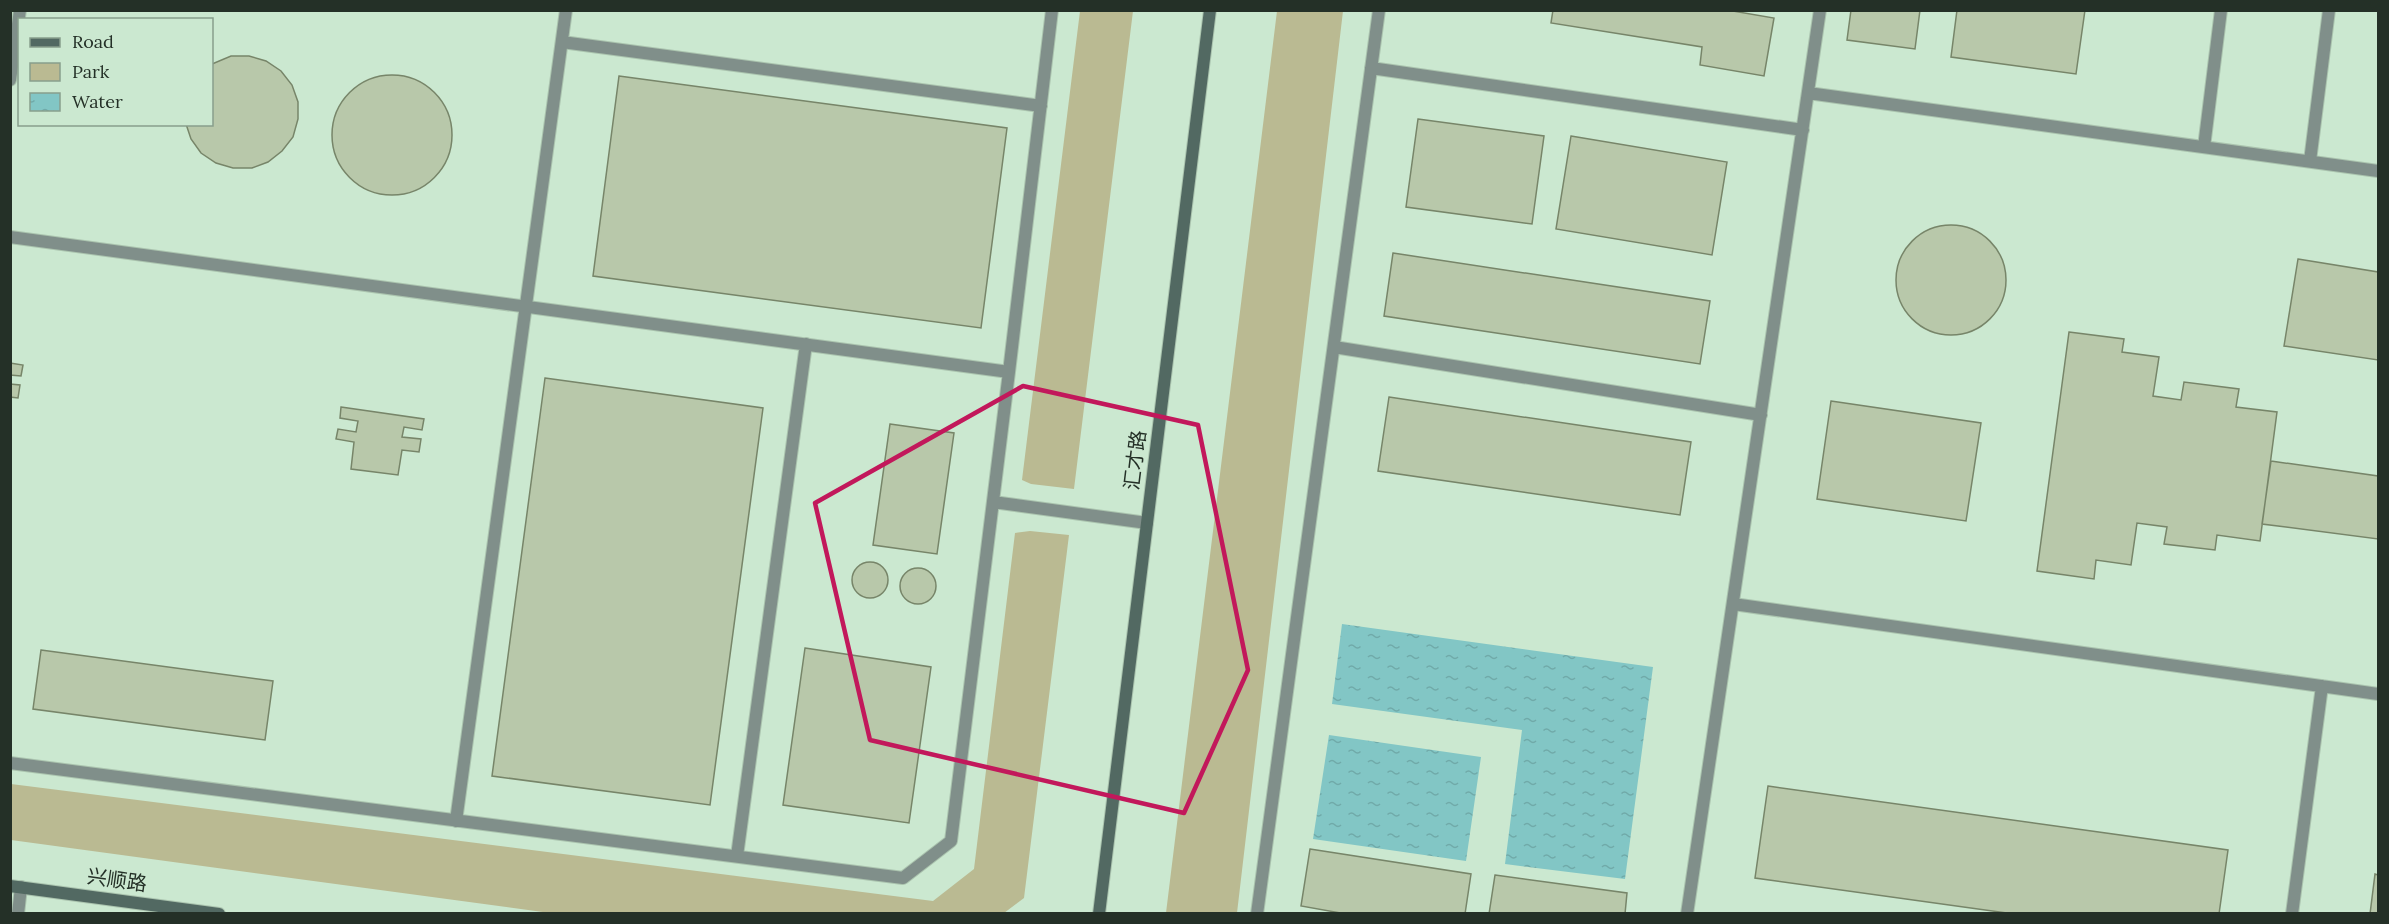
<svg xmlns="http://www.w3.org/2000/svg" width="2389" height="924" font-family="Lora,'Noto Sans SC',serif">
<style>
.green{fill:#baba92}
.water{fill:url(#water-ripples)}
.building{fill:#b8c8aa;stroke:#778569;stroke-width:1.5}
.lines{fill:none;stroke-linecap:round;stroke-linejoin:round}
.lane-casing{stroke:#aac3ae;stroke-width:14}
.secondary-casing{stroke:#aac3ae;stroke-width:14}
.lane{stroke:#808f8a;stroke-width:12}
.secondary{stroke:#526962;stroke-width:12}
.marked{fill:none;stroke:#c2185b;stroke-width:4.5;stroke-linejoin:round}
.labels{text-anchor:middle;stroke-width:4.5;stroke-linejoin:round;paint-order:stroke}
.street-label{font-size:20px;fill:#243027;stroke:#cbe8d0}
</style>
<defs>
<pattern id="water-ripples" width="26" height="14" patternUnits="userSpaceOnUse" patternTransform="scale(1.5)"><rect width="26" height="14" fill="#82c6c5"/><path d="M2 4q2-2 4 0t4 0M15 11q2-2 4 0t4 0" fill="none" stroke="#70aaa9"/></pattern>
</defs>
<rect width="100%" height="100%" fill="#cbe8d0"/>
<path class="green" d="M 1080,11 L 1133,11 L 1074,489 L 1031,484 L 1022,480 Z
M 1277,11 L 1343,11 L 1237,913 L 1166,913 Z
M 1030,531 L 1069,535 L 1024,898 L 1004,913 L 550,913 L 11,840 L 11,784 L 933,901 L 974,869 L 1015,533 Z"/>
<path class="water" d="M 1342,624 L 1653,667 L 1625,879 L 1505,864 L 1522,730 L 1332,704 Z
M 1329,735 L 1481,757 L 1466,861 L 1313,839 Z"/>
<path class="building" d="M 1553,10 L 1727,10 L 1774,18 L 1764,76 L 1700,65 L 1702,47 L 1551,23 Z
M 1851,10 L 1920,10 L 1915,49 L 1847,40 Z
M 1957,10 L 2085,10 L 2076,74 L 1951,57 Z
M 231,56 L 249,56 L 266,61 L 281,71 L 292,85 L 298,102 L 298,119 L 293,137 L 282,151 L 268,162 L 252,168 L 233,168 L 216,163 L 201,153 L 191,139 L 186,124 L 212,124 L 212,64 Z
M332 135a60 60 0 1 1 120 0a60 60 0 1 1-120 0Z
M 619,76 L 1007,128 L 981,328 L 593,276 Z
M 1418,119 L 1544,136 L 1532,224 L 1406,207 Z
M 1571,136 L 1727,162 L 1712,255 L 1556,229 Z
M1896 280a55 55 0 1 1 110 0a55 55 0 1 1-110 0Z
M 1393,253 L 1710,301 L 1700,364 L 1384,316 Z
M 2298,259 L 2378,272 L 2378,360 L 2284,346 Z
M 2069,332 L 2124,339 L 2122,352 L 2159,357 L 2153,396 L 2181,400 L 2184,382 L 2239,389 L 2236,407 L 2277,412 L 2260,541 L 2217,535 L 2215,550 L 2164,544 L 2167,527 L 2137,523 L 2131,565 L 2096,560 L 2094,579 L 2037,571 Z
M 10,363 L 23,365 L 21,376 L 10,375 Z
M 545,378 L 763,408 L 710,805 L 492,776 Z
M 10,384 L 20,385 L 18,398 L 10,397 Z
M 1389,397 L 1691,442 L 1680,515 L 1378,471 Z
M 1831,401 L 1981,423 L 1966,521 L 1817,499 Z
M 341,407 L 424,419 L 422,430 L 404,427 L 402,437 L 421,439 L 419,452 L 402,450 L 398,475 L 351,469 L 354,442 L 336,439 L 338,429 L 356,432 L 358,421 L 340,418 Z
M 890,424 L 954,433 L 937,554 L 873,545 Z
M 2271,461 L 2378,476 L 2378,539 L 2262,524 Z
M852 580a18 18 0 1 1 36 0a18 18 0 1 1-36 0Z
M900 586a18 18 0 1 1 36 0a18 18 0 1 1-36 0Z
M 805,648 L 931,667 L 909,823 L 783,805 Z
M 41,650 L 273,681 L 265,740 L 33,709 Z
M 1768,786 L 2228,850 L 2219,914 L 2014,914 L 1755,878 Z
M 1310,849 L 1471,874 L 1465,914 L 1346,914 L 1301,906 Z
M 2375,874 L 2378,875 L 2378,914 L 2370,914 Z
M 1495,875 L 1627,893 L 1625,914 L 1489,914 Z"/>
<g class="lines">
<defs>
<path id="lane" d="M 562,42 L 1041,106
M 1371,68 L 1803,130
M 10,80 L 20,10
M 1808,93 L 2378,171
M 2204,147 L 2221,10
M 2310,161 L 2329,10
M 10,237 L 1009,372 L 951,841 L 903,878 L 10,763
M 1334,347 L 1761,415
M 1009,372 L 1052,10
M 993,502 L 1147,523
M 1733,604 L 2378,694
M 456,821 L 566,10
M 737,856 L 806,344
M 18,914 L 21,887
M 1257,914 L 1379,10
M 1687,914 L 1820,10
M 2292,914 L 2322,686"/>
<path id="secondary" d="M 10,886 L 219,914
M 1099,914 L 1210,10"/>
</defs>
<use href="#lane" class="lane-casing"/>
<use href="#secondary" class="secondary-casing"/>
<use href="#lane" class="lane"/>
<use href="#secondary" class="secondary"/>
</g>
<path class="marked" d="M 1023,386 L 1198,425 L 1248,670 L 1184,813 L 870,740 L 815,503 Z"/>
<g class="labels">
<g class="street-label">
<text transform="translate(1135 460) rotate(-83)" y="7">汇才路</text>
<text transform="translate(117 880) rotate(8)" y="7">兴顺路</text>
</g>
</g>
<rect width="2389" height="924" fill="none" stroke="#243027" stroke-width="24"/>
<rect x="18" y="18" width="195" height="108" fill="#cbe8d0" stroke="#889e8c" stroke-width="1.5"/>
<rect x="30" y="38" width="30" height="9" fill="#526962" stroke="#889e8c" stroke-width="1.5"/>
<text x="72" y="48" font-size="18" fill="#243027">Road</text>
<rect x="30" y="63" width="30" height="18" fill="#baba92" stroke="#889e8c" stroke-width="1.5"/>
<text x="72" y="78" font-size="18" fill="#243027">Park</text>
<rect x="30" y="93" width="30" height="18" fill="url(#water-ripples)" stroke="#889e8c" stroke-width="1.5"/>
<text x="72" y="108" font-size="18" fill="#243027">Water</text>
</svg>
